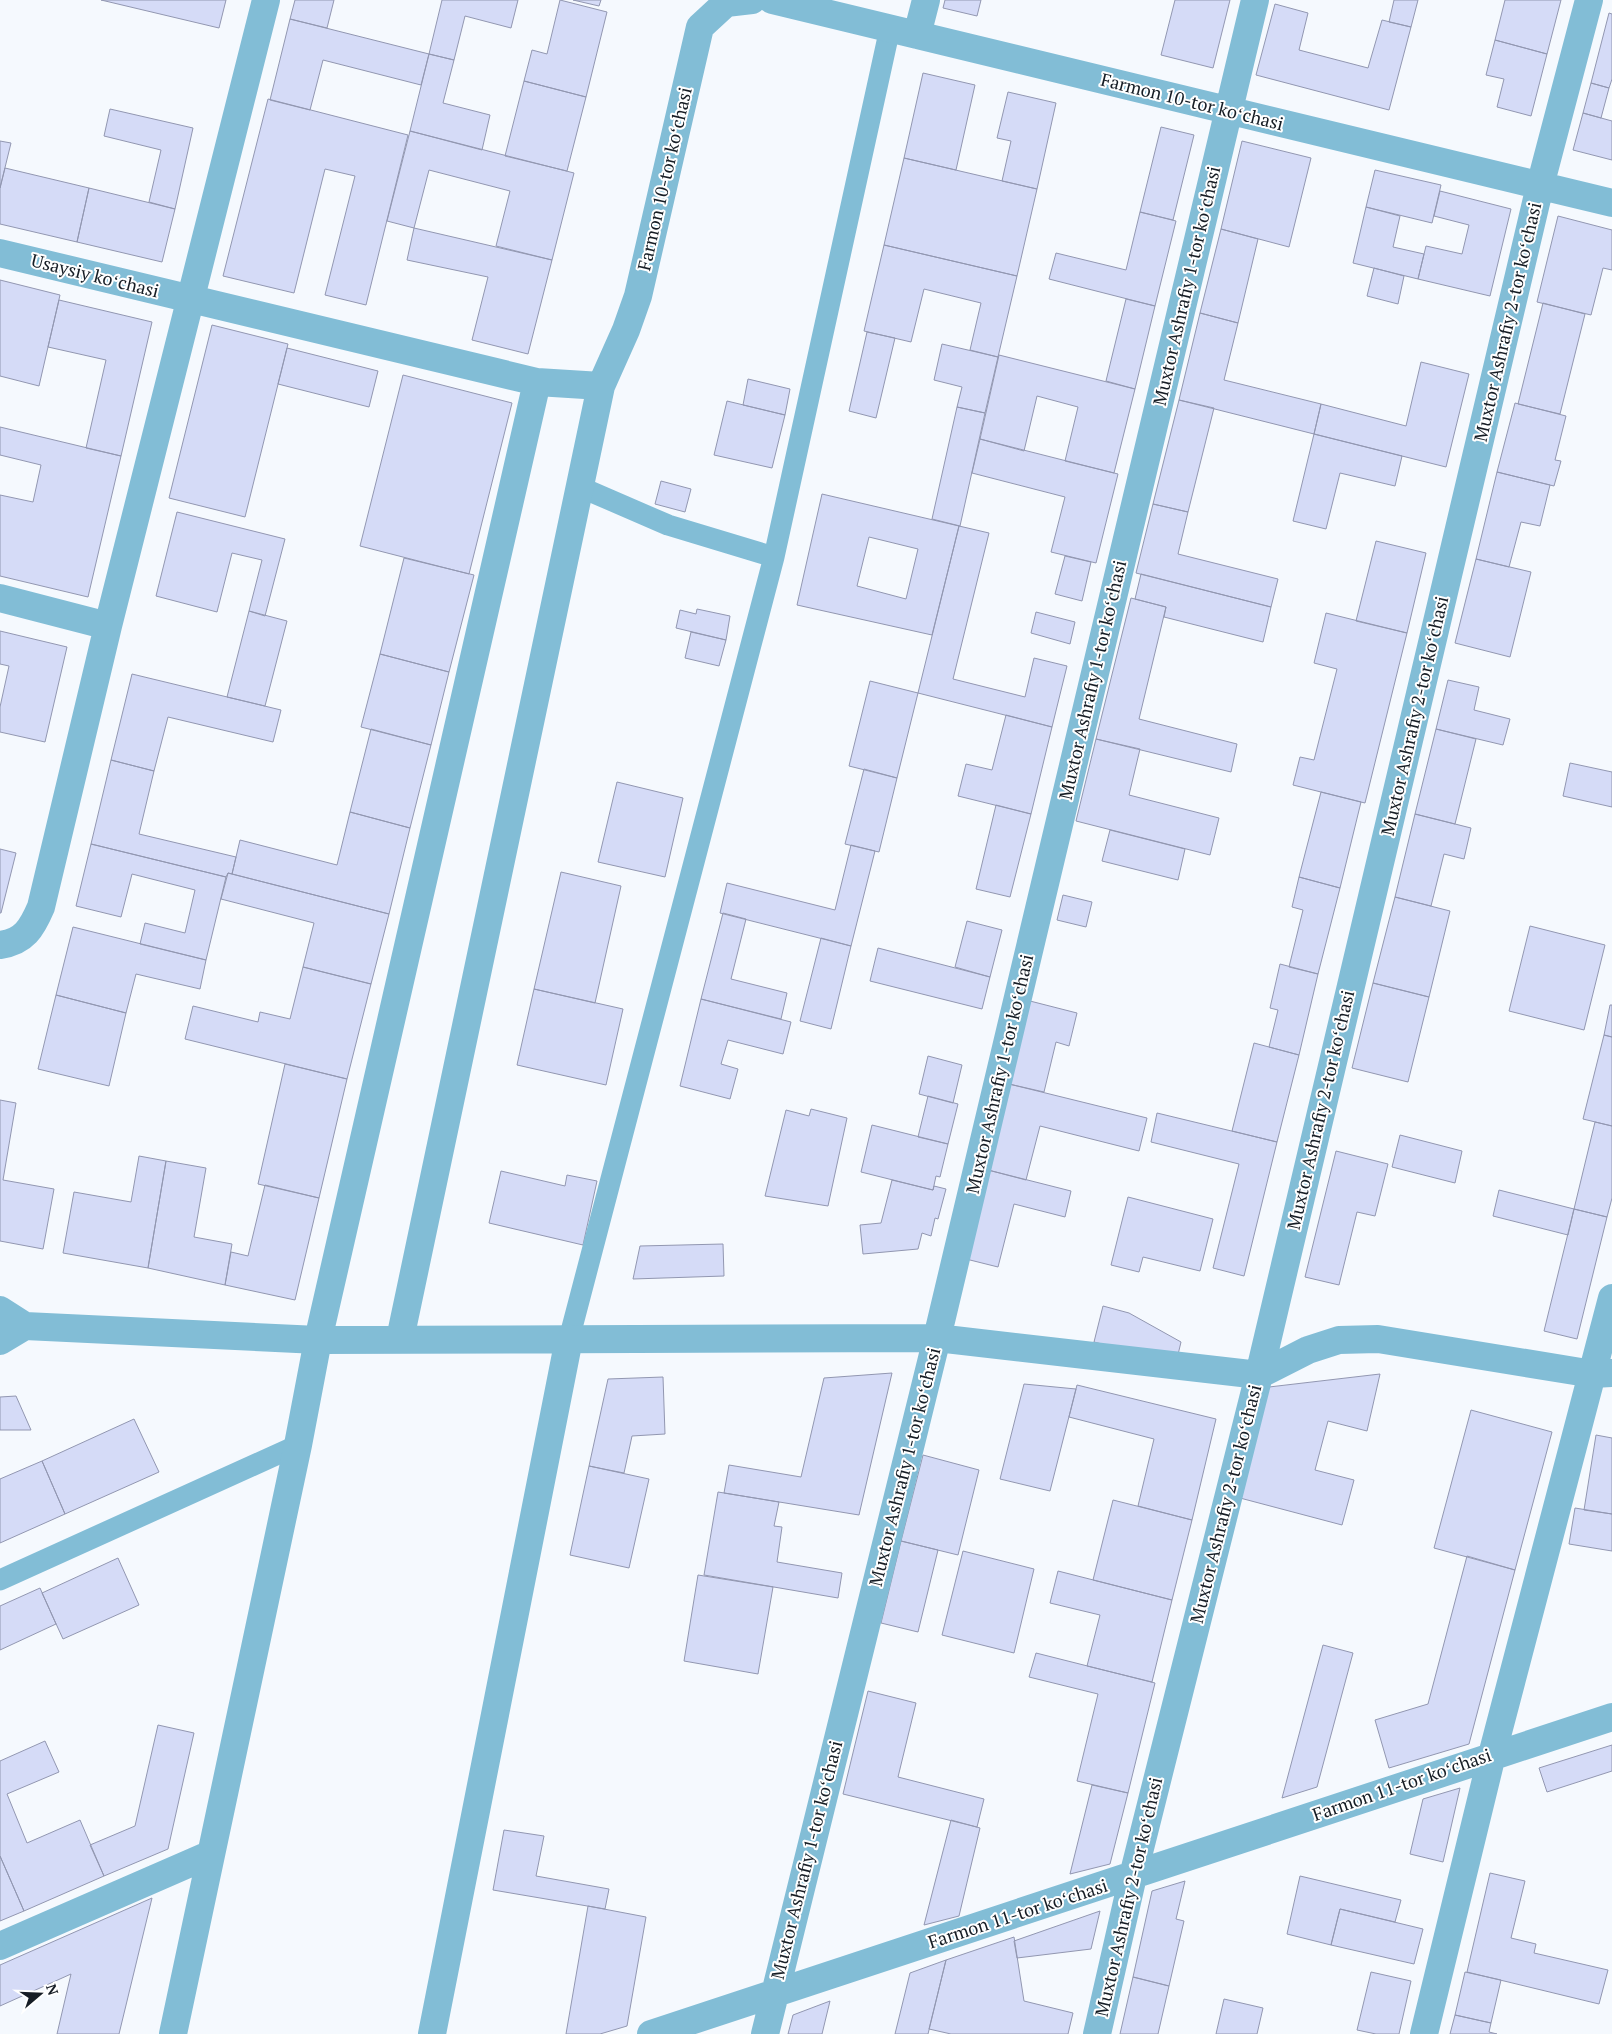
<svg xmlns="http://www.w3.org/2000/svg" width="1612" height="2034" font-family="'PT Serif',serif">
<style>
.building{fill:#d5dbf7;stroke:#9297b1;fill-rule:evenodd}
.lines{fill:none;stroke-linecap:round;stroke-linejoin:round}
.lane{stroke:#82bdd6;stroke-width:21}
.street{stroke:#82bdd6;stroke-width:28}
.labels{text-anchor:middle;stroke-width:4;stroke-linejoin:round;paint-order:stroke}
.street-label{font-size:18px;fill:#161d25;stroke:#fff}
</style>
<rect width="100%" height="100%" fill="#f5f9fe"/>
<path class="building" d="M 101,0 L 226,0 L 219,28 Z
M 295,0 L 334,0 L 327,28 L 290,19 Z
M 442,0 L 518,0 L 511,28 L 465,16 L 454,60 L 429,54 Z
M 560,0 L 607,12 L 586,97 L 524,81 L 532,50 L 547,54 Z
M 573,0 L 601,0 L 599,6 Z
M 945,0 L 981,0 L 977,16 L 943,8 Z
M 1175,0 L 1230,0 L 1213,68 L 1161,55 Z
M 1394,0 L 1418,0 L 1411,27 L 1389,22 Z
M 1505,0 L 1561,0 L 1547,54 L 1495,40 Z
M 1275,4 L 1308,13 L 1299,50 L 1368,68 L 1382,20 L 1411,27 L 1389,110 L 1256,75 Z
M 1609,13 L 1612,14 L 1612,79 L 1609,88 L 1591,83 Z
M 290,19 L 429,54 L 421,85 L 323,60 L 310,110 L 270,100 Z
M 1495,40 L 1547,54 L 1531,116 L 1497,107 L 1504,79 L 1486,75 Z
M 429,54 L 454,60 L 443,103 L 490,115 L 482,150 L 410,131 Z
M 923,73 L 975,85 L 956,170 L 904,158 Z
M 524,81 L 586,97 L 567,171 L 505,156 Z
M 1591,83 L 1609,88 L 1601,118 L 1583,113 Z
M 1008,92 L 1056,103 L 1037,189 L 1002,181 L 1011,141 L 997,138 Z
M 268,99 L 408,135 L 366,305 L 325,295 L 355,176 L 325,169 L 294,293 L 223,276 Z
M 110,109 L 193,128 L 175,209 L 149,202 L 161,150 L 104,136 Z
M 1583,113 L 1612,121 L 1612,160 L 1573,150 Z
M 1161,127 L 1194,135 L 1173,220 L 1140,212 Z
M 410,131 L 574,173 L 552,260 L 496,246 L 510,191 L 429,170 L 414,228 L 387,221 Z
M 0,141 L 11,143 L 0,188 Z
M 1242,141 L 1311,158 L 1289,247 L 1221,229 Z
M 904,158 L 1037,189 L 1017,276 L 884,245 Z
M 5,168 L 89,188 L 77,242 L 0,224 L 0,188 Z
M 1375,170 L 1441,185 L 1432,223 L 1366,207 Z
M 89,188 L 175,209 L 162,262 L 77,242 Z
M 1440,191 L 1511,209 L 1490,296 L 1418,279 L 1426,246 L 1462,254 L 1469,225 L 1434,216 Z
M 1366,207 L 1400,216 L 1393,247 L 1424,254 L 1418,279 L 1353,263 Z
M 1140,212 L 1176,221 L 1155,306 L 1049,279 L 1056,253 L 1126,270 Z
M 1558,216 L 1612,230 L 1612,270 L 1603,268 L 1591,315 L 1537,302 Z
M 414,228 L 552,260 L 528,354 L 472,340 L 488,277 L 407,260 Z
M 1221,229 L 1258,239 L 1238,323 L 1200,313 Z
M 884,245 L 1017,276 L 998,357 L 970,350 L 981,303 L 924,289 L 911,342 L 864,331 Z
M 1374,268 L 1404,276 L 1398,304 L 1367,296 Z
M 0,280 L 60,295 L 39,386 L 0,376 Z
M 1126,299 L 1155,306 L 1135,389 L 1106,381 Z
M 59,300 L 152,322 L 121,456 L 86,448 L 106,360 L 48,347 Z
M 1543,303 L 1585,314 L 1560,414 L 1518,404 Z
M 1200,313 L 1238,323 L 1224,380 L 1321,404 L 1314,434 L 1179,400 Z
M 212,325 L 288,344 L 245,517 L 169,498 Z
M 867,332 L 895,338 L 876,418 L 849,411 Z
M 942,344 L 998,357 L 985,413 L 957,407 L 962,387 L 934,380 Z
M 287,348 L 378,371 L 369,407 L 278,384 Z
M 999,355 L 1135,389 L 1114,473 L 1065,461 L 1078,407 L 1037,396 L 1024,451 L 980,439 Z
M 1421,362 L 1469,374 L 1446,467 L 1314,434 L 1321,404 L 1406,426 Z
M 403,375 L 512,403 L 469,574 L 360,546 Z
M 748,379 L 790,389 L 785,415 L 743,405 Z
M 1179,400 L 1214,408 L 1188,512 L 1153,504 Z
M 727,401 L 785,415 L 772,468 L 714,455 Z
M 1515,403 L 1566,416 L 1555,460 L 1561,461 L 1554,486 L 1497,472 Z
M 957,407 L 985,413 L 960,526 L 932,519 Z
M 0,427 L 121,456 L 88,597 L 0,576 L 0,495 L 33,502 L 41,465 L 0,455 Z
M 1314,434 L 1402,456 L 1395,486 L 1340,473 L 1326,529 L 1293,521 Z
M 980,439 L 1118,474 L 1096,563 L 1051,552 L 1065,497 L 972,473 Z
M 1497,472 L 1550,485 L 1540,526 L 1521,522 L 1509,567 L 1476,559 Z
M 661,481 L 691,489 L 685,512 L 655,504 Z
M 822,494 L 959,526 L 932,635 L 797,605 ZM 869,537 L 918,549 L 906,599 L 857,586 Z
M 1153,504 L 1188,512 L 1178,554 L 1278,579 L 1271,607 L 1136,573 Z
M 177,512 L 285,539 L 265,616 L 249,611 L 262,560 L 232,553 L 217,612 L 156,596 Z
M 959,526 L 989,533 L 953,679 L 1025,697 L 1034,658 L 1067,666 L 1052,727 L 918,693 Z
M 1376,541 L 1426,553 L 1407,633 L 1356,621 Z
M 1065,556 L 1091,562 L 1082,601 L 1055,594 Z
M 404,558 L 474,575 L 449,672 L 380,654 Z
M 1476,559 L 1531,572 L 1510,657 L 1455,643 Z
M 1141,574 L 1271,607 L 1263,642 L 1164,617 L 1166,607 L 1135,599 Z
M 1131,598 L 1166,607 L 1139,719 L 1237,744 L 1231,772 L 1096,739 Z
M 697,609 L 730,616 L 726,640 L 676,628 L 680,610 L 696,614 Z
M 249,611 L 287,621 L 265,706 L 227,697 Z
M 1036,612 L 1075,622 L 1070,644 L 1031,633 Z
M 1326,613 L 1407,633 L 1365,803 L 1293,785 L 1300,757 L 1314,760 L 1337,669 L 1314,663 Z
M 0,631 L 67,647 L 45,742 L 0,732 L 0,707 L 9,666 L 0,664 Z
M 691,632 L 726,640 L 719,666 L 685,658 Z
M 380,654 L 449,672 L 431,745 L 361,727 Z
M 132,674 L 281,710 L 273,742 L 168,717 L 154,771 L 111,760 Z
M 1448,680 L 1479,687 L 1474,710 L 1510,719 L 1503,745 L 1436,729 Z
M 870,681 L 918,693 L 897,778 L 849,766 Z
M 1006,715 L 1052,727 L 1031,814 L 958,796 L 966,764 L 992,770 Z
M 371,729 L 431,745 L 410,828 L 350,812 Z
M 1436,729 L 1476,739 L 1455,824 L 1415,814 Z
M 1096,739 L 1140,749 L 1129,795 L 1219,818 L 1210,855 L 1076,821 Z
M 111,760 L 154,771 L 139,834 L 236,857 L 232,874 L 228,873 L 226,877 L 91,844 Z
M 1570,763 L 1612,772 L 1612,807 L 1563,796 Z
M 864,769 L 897,778 L 879,852 L 845,844 Z
M 617,782 L 683,798 L 665,877 L 598,862 Z
M 1321,792 L 1361,802 L 1340,888 L 1299,877 Z
M 996,805 L 1031,814 L 1010,897 L 976,889 Z
M 350,812 L 410,828 L 389,914 L 232,874 L 240,840 L 337,865 Z
M 1415,814 L 1471,828 L 1464,859 L 1444,854 L 1431,906 L 1395,897 Z
M 1110,830 L 1185,849 L 1178,880 L 1102,861 Z
M 91,844 L 226,877 L 206,960 L 140,944 L 145,923 L 185,933 L 195,890 L 132,874 L 121,917 L 76,906 Z
M 851,845 L 875,851 L 851,946 L 720,913 L 727,883 L 835,910 Z
M 0,849 L 16,853 L 1,913 L 0,913 Z
M 561,872 L 621,886 L 595,1003 L 534,989 Z
M 228,873 L 389,914 L 371,984 L 303,967 L 314,923 L 221,899 Z
M 1299,877 L 1340,888 L 1318,974 L 1289,967 L 1303,910 L 1292,907 Z
M 1063,895 L 1092,902 L 1086,927 L 1057,920 Z
M 1395,897 L 1450,911 L 1429,997 L 1373,983 Z
M 723,913 L 746,919 L 731,979 L 787,993 L 781,1019 L 701,999 Z
M 967,921 L 1002,930 L 990,977 L 955,967 Z
M 1530,926 L 1605,945 L 1584,1030 L 1509,1011 Z
M 73,927 L 206,960 L 200,989 L 136,974 L 126,1013 L 56,995 Z
M 821,938 L 851,946 L 831,1029 L 800,1021 Z
M 878,948 L 990,977 L 982,1009 L 870,981 Z
M 1280,964 L 1318,974 L 1299,1055 L 1269,1047 L 1278,1010 L 1270,1008 Z
M 303,967 L 371,984 L 347,1079 L 185,1039 L 193,1006 L 258,1022 L 260,1012 L 290,1019 Z
M 1373,983 L 1429,997 L 1408,1082 L 1352,1068 Z
M 534,989 L 623,1009 L 606,1085 L 517,1065 Z
M 56,995 L 126,1013 L 109,1086 L 38,1069 Z
M 701,999 L 791,1022 L 783,1054 L 728,1040 L 721,1064 L 738,1069 L 730,1099 L 680,1086 Z
M 1030,1001 L 1077,1013 L 1069,1046 L 1056,1042 L 1044,1092 L 1009,1084 Z
M 1610,1005 L 1612,1005 L 1612,1037 L 1604,1035 Z
M 1604,1035 L 1612,1037 L 1612,1126 L 1583,1119 Z
M 1254,1043 L 1299,1055 L 1277,1142 L 1232,1131 Z
M 928,1056 L 962,1065 L 953,1103 L 919,1094 Z
M 285,1064 L 347,1079 L 319,1198 L 258,1184 Z
M 1009,1084 L 1147,1118 L 1139,1151 L 1040,1126 L 1026,1180 L 988,1170 Z
M 928,1096 L 958,1104 L 948,1144 L 918,1137 Z
M 0,1100 L 16,1103 L 3,1180 L 54,1189 L 43,1249 L 0,1241 Z
M 811,1109 L 847,1118 L 828,1206 L 765,1196 L 786,1110 L 809,1116 Z
M 1157,1113 L 1277,1142 L 1244,1276 L 1213,1268 L 1239,1164 L 1151,1142 Z
M 1595,1122 L 1612,1126 L 1612,1198 L 1607,1217 L 1574,1209 Z
M 872,1125 L 948,1144 L 940,1177 L 936,1176 L 933,1190 L 861,1172 Z
M 1400,1135 L 1462,1151 L 1455,1183 L 1392,1167 Z
M 1336,1151 L 1388,1164 L 1375,1216 L 1357,1212 L 1339,1285 L 1305,1277 Z
M 139,1156 L 166,1161 L 148,1268 L 63,1253 L 74,1192 L 131,1202 Z
M 166,1161 L 206,1168 L 194,1237 L 232,1244 L 225,1285 L 148,1268 Z
M 988,1170 L 1071,1191 L 1065,1217 L 1014,1204 L 998,1267 L 966,1259 Z
M 501,1171 L 565,1186 L 567,1175 L 597,1181 L 583,1245 L 489,1223 Z
M 892,1180 L 933,1190 L 934,1186 L 946,1189 L 938,1219 L 935,1218 L 931,1236 L 922,1233 L 918,1249 L 863,1254 L 860,1225 L 881,1223 Z
M 265,1185 L 319,1198 L 295,1300 L 225,1285 L 231,1252 L 248,1256 Z
M 1499,1190 L 1574,1209 L 1568,1235 L 1493,1216 Z
M 1128,1197 L 1213,1219 L 1200,1271 L 1143,1257 L 1139,1272 L 1111,1265 Z
M 1574,1209 L 1607,1217 L 1577,1339 L 1544,1331 Z
M 723,1244 L 724,1276 L 633,1279 L 640,1246 Z
M 1103,1306 L 1129,1313 L 1181,1342 L 1176,1363 L 1094,1342 Z
M 892,1373 L 859,1515 L 724,1493 L 729,1465 L 801,1477 L 824,1378 Z
M 1380,1374 L 1367,1431 L 1328,1421 L 1315,1470 L 1354,1480 L 1342,1525 L 1240,1498 L 1269,1387 Z
M 663,1377 L 665,1434 L 632,1436 L 624,1473 L 589,1466 L 608,1379 Z
M 1024,1384 L 1076,1389 L 1050,1491 L 1000,1479 Z
M 1077,1385 L 1216,1419 L 1192,1520 L 1138,1506 L 1154,1439 L 1069,1417 Z
M 16,1396 L 31,1430 L 0,1430 L 0,1397 Z
M 1471,1410 L 1552,1432 L 1515,1570 L 1434,1548 Z
M 134,1419 L 159,1472 L 65,1514 L 42,1461 Z
M 1596,1435 L 1612,1438 L 1612,1514 L 1584,1510 Z
M 923,1455 L 979,1470 L 958,1555 L 901,1541 Z
M 42,1461 L 65,1514 L 0,1543 L 0,1479 Z
M 589,1466 L 649,1479 L 629,1568 L 570,1555 Z
M 718,1492 L 779,1502 L 774,1526 L 782,1527 L 777,1562 L 842,1573 L 838,1598 L 704,1575 Z
M 1113,1500 L 1192,1520 L 1172,1600 L 1093,1580 Z
M 1575,1508 L 1612,1514 L 1612,1551 L 1569,1544 Z
M 901,1541 L 938,1550 L 918,1632 L 881,1623 Z
M 963,1551 L 1034,1569 L 1014,1653 L 942,1635 Z
M 1467,1556 L 1515,1570 L 1469,1744 L 1389,1768 L 1375,1720 L 1428,1704 Z
M 118,1558 L 139,1605 L 63,1639 L 42,1593 Z
M 1058,1571 L 1172,1600 L 1152,1682 L 1087,1666 L 1100,1615 L 1050,1603 Z
M 698,1575 L 773,1587 L 758,1674 L 684,1661 Z
M 40,1588 L 56,1624 L 0,1650 L 0,1606 Z
M 1323,1645 L 1353,1653 L 1317,1787 L 1282,1798 Z
M 1036,1653 L 1155,1683 L 1128,1793 L 1077,1781 L 1098,1694 L 1029,1677 Z
M 868,1691 L 916,1703 L 898,1777 L 984,1799 L 977,1827 L 843,1794 Z
M 158,1725 L 194,1733 L 168,1849 L 104,1876 L 90,1845 L 135,1826 Z
M 45,1741 L 59,1772 L 7,1794 L 27,1843 L 80,1820 L 104,1876 L 24,1911 L 0,1856 L 0,1761 Z
M 1612,1745 L 1612,1771 L 1547,1792 L 1539,1768 Z
M 1092,1785 L 1128,1793 L 1110,1864 L 1070,1874 Z
M 1460,1788 L 1443,1862 L 1410,1854 L 1423,1799 Z
M 951,1820 L 980,1828 L 959,1916 L 924,1925 Z
M 504,1830 L 544,1836 L 536,1876 L 609,1889 L 605,1909 L 493,1890 Z
M 0,1856 L 24,1911 L 0,1921 Z
M 1490,1873 L 1525,1881 L 1511,1938 L 1536,1944 L 1534,1953 L 1608,1970 L 1599,2004 L 1467,1972 Z
M 1300,1876 L 1401,1900 L 1395,1922 L 1340,1909 L 1331,1945 L 1287,1934 Z
M 1185,1881 L 1176,1919 L 1184,1921 L 1169,1986 L 1133,1977 L 1152,1891 Z
M 152,1898 L 119,2034 L 57,2034 L 71,1974 L 0,2006 L 0,1965 Z
M 588,1906 L 646,1917 L 627,2026 L 600,2034 L 566,2034 Z
M 1340,1909 L 1423,1929 L 1414,1964 L 1331,1945 Z
M 1100,1911 L 1091,1949 L 1017,1958 L 1014,1941 Z
M 1014,1937 L 1024,2001 L 1073,2013 L 1068,2034 L 951,2034 L 929,2029 L 946,1960 Z
M 946,1960 L 928,2034 L 895,2034 L 910,1973 Z
M 1371,1972 L 1411,1981 L 1399,2034 L 1376,2034 L 1357,2030 Z
M 1465,1972 L 1501,1980 L 1491,2023 L 1455,2015 Z
M 1133,1977 L 1169,1986 L 1158,2034 L 1120,2034 Z
M 1224,1999 L 1263,2008 L 1257,2034 L 1216,2034 Z
M 830,2001 L 822,2034 L 788,2034 L 793,2015 Z
M 1455,2015 L 1491,2023 L 1489,2032 L 1497,2034 L 1450,2034 Z"/>
<g class="lines">
<path class="lane" d="M 580,487 L 668,525 L 774,557
M 569,1339 L 774,557 L 890,28
M 0,1580 L 298,1445"/>
<path class="street" d="M 772,0 L 1612,203
M 917,35 L 926,0
M 0,253 L 537,382 L 601,386
M 0,598 L 108,626
M 0,945 C 24,942 32,928 41,907 L 108,626 L 266,0
M 0,1310 L 25,1326
M 400,1339 L 601,386 L 626,330 L 638,296 L 700,27 L 726,3 L 752,0
M 0,1341 L 25,1326 L 318,1340 L 937,1338 L 1259,1375 L 1308,1350 L 1339,1340 L 1378,1339 L 1593,1374 L 1612,1373
M 0,1946 L 211,1854
M 173,2034 L 298,1445 L 318,1340 L 537,382
M 432,2034 L 569,1339
M 651,2034 L 1612,1717
M 765,2034 L 937,1338 L 1255,0
M 1097,2034 L 1133,1876 L 1259,1375 L 1540,186 L 1589,0
M 1424,2034 L 1492,1755 L 1612,1298"/>
</g>
<g class="labels">
<g class="street-label">
<text transform="translate(1192 102) rotate(14)" y="6">Farmon 10-tor koʻchasi</text>
<text transform="translate(665 179) rotate(-77)" y="6">Farmon 10-tor koʻchasi</text>
<text transform="translate(95 276) rotate(14)" y="6">Usaysiy koʻchasi</text>
<text transform="translate(1187 286) rotate(-77)" y="6">Muxtor Ashrafiy 1-tor koʻchasi</text>
<text transform="translate(1508 322) rotate(-77)" y="6">Muxtor Ashrafiy 2-tor koʻchasi</text>
<text transform="translate(1093 680) rotate(-77)" y="6">Muxtor Ashrafiy 1-tor koʻchasi</text>
<text transform="translate(1415 716) rotate(-77)" y="6">Muxtor Ashrafiy 2-tor koʻchasi</text>
<text transform="translate(1000 1074) rotate(-77)" y="6">Muxtor Ashrafiy 1-tor koʻchasi</text>
<text transform="translate(1321 1110) rotate(-77)" y="6">Muxtor Ashrafiy 2-tor koʻchasi</text>
<text transform="translate(905 1467) rotate(-76)" y="6">Muxtor Ashrafiy 1-tor koʻchasi</text>
<text transform="translate(1226 1504) rotate(-76)" y="6">Muxtor Ashrafiy 2-tor koʻchasi</text>
<text transform="translate(1402 1785) rotate(-19)" y="6">Farmon 11-tor koʻchasi</text>
<text transform="translate(807 1860) rotate(-76)" y="6">Muxtor Ashrafiy 1-tor koʻchasi</text>
<text transform="translate(1129 1897) rotate(-77)" y="6">Muxtor Ashrafiy 2-tor koʻchasi</text>
<text transform="translate(1018 1914) rotate(-18)" y="6">Farmon 11-tor koʻchasi</text>
</g>
</g>
<g transform="translate(40 1994) rotate(71)" stroke="#ffffff" stroke-width="4" paint-order="stroke">
<path d="M0-4L9 19L0 12L-9 19Z" fill="#161d25"/>
<text y="-8" font-size="14" font-weight="bold" text-anchor="middle" fill="#161d25">N</text>
</g>
</svg>
